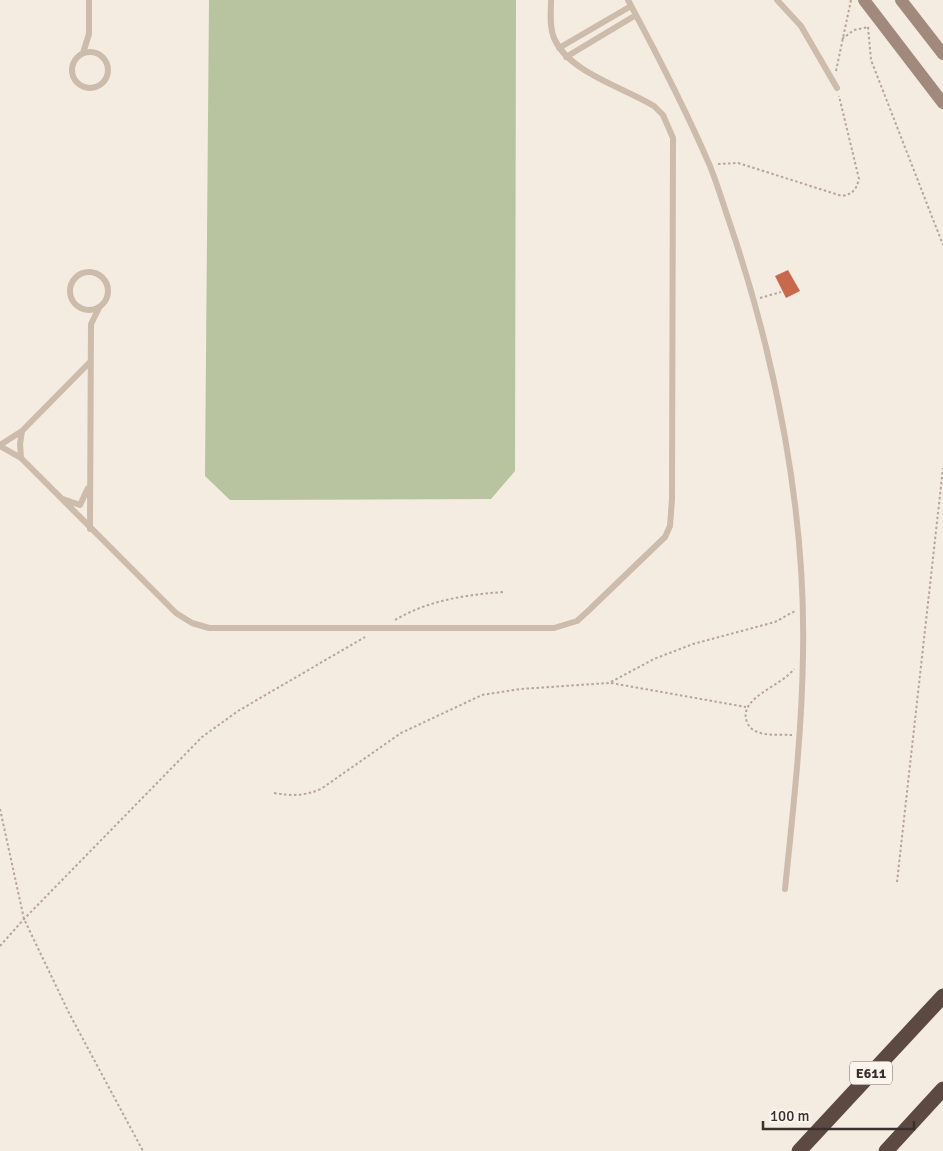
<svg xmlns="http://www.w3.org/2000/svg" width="943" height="1151" font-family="Signika,sans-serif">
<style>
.green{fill:#b8c4a0}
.building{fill:#c8694b}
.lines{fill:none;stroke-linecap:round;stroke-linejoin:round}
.path{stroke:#b9a596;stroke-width:2;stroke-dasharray:2.5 2.5;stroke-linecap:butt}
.lane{stroke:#cdbbac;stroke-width:6}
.secondary{stroke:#a18a7d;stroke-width:12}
.highway{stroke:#5c4a42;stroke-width:15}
.labels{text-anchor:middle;stroke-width:5;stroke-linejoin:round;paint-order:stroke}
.shield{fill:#fbf5ee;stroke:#756b66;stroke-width:1}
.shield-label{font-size:14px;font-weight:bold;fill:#3b302b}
</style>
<rect width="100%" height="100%" fill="#f4ebe1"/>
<path class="green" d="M 209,0 L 516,0 L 515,471 L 491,499 L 230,500 L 205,476 Z"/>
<path class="building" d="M 788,270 L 800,291 L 786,298 L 775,276 Z"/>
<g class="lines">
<path class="path" d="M 868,27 L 871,60 L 943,245
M 842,39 L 854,30 L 869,27
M 836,71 L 851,0
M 718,164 L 738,163 L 842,196 C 853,194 856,190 859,179 L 839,96
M 760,298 L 781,292
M 395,620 C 429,600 465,595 503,592
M 611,683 L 746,707
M 792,735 C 777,734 753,738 747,722 C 737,698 782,686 794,669
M 274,793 C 292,796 304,796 321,789 L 401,733 L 482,695 L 520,689 L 609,683 L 654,659 L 693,644 L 775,622 L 795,611
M 0,809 L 24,919 L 69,1013 L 143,1151
M 897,882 L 943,468
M 0,946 L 24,919 L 202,737 L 238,711 L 365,637"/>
<path class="lane" d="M 628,0 C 657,54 686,110 710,166 C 718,186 724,207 731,227 C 776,360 806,513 803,654 C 802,732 793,811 785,889
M 777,0 L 801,26 L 837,88
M 559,48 L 631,6
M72 70a18 18 0 1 1 36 0a18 18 0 1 1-36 0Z
M 83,53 L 89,34 L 89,0
M 566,57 L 636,15
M70 291a19 19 0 1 1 38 0a19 19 0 1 1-38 0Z
M 0,445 L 22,431 L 90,362
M 0,446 L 21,458 L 176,613 L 192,623 L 209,628 L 554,628 L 577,621 L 587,612 L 665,537 L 670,526 L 672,499 L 673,138 L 663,115 L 654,106 C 623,87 568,72 554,38 C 549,26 551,13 551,0
M 21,458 L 20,444 L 22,431
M 63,499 L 80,505 L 88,488
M 90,529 L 91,324 L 99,308"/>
<path class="secondary" d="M 864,0 L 943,103
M 901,0 L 943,54"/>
<path class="highway" d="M 799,1151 L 943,996
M 886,1151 L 943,1089"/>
</g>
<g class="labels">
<rect class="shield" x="850" y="1061.5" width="42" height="23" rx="4"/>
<g class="shield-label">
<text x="871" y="1078">E611</text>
</g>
</g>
<path d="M763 1121v8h151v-8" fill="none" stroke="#3b302b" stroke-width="2.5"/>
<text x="770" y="1121" font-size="15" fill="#3b302b" stroke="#fbf5ee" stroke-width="4" paint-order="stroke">100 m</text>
</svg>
